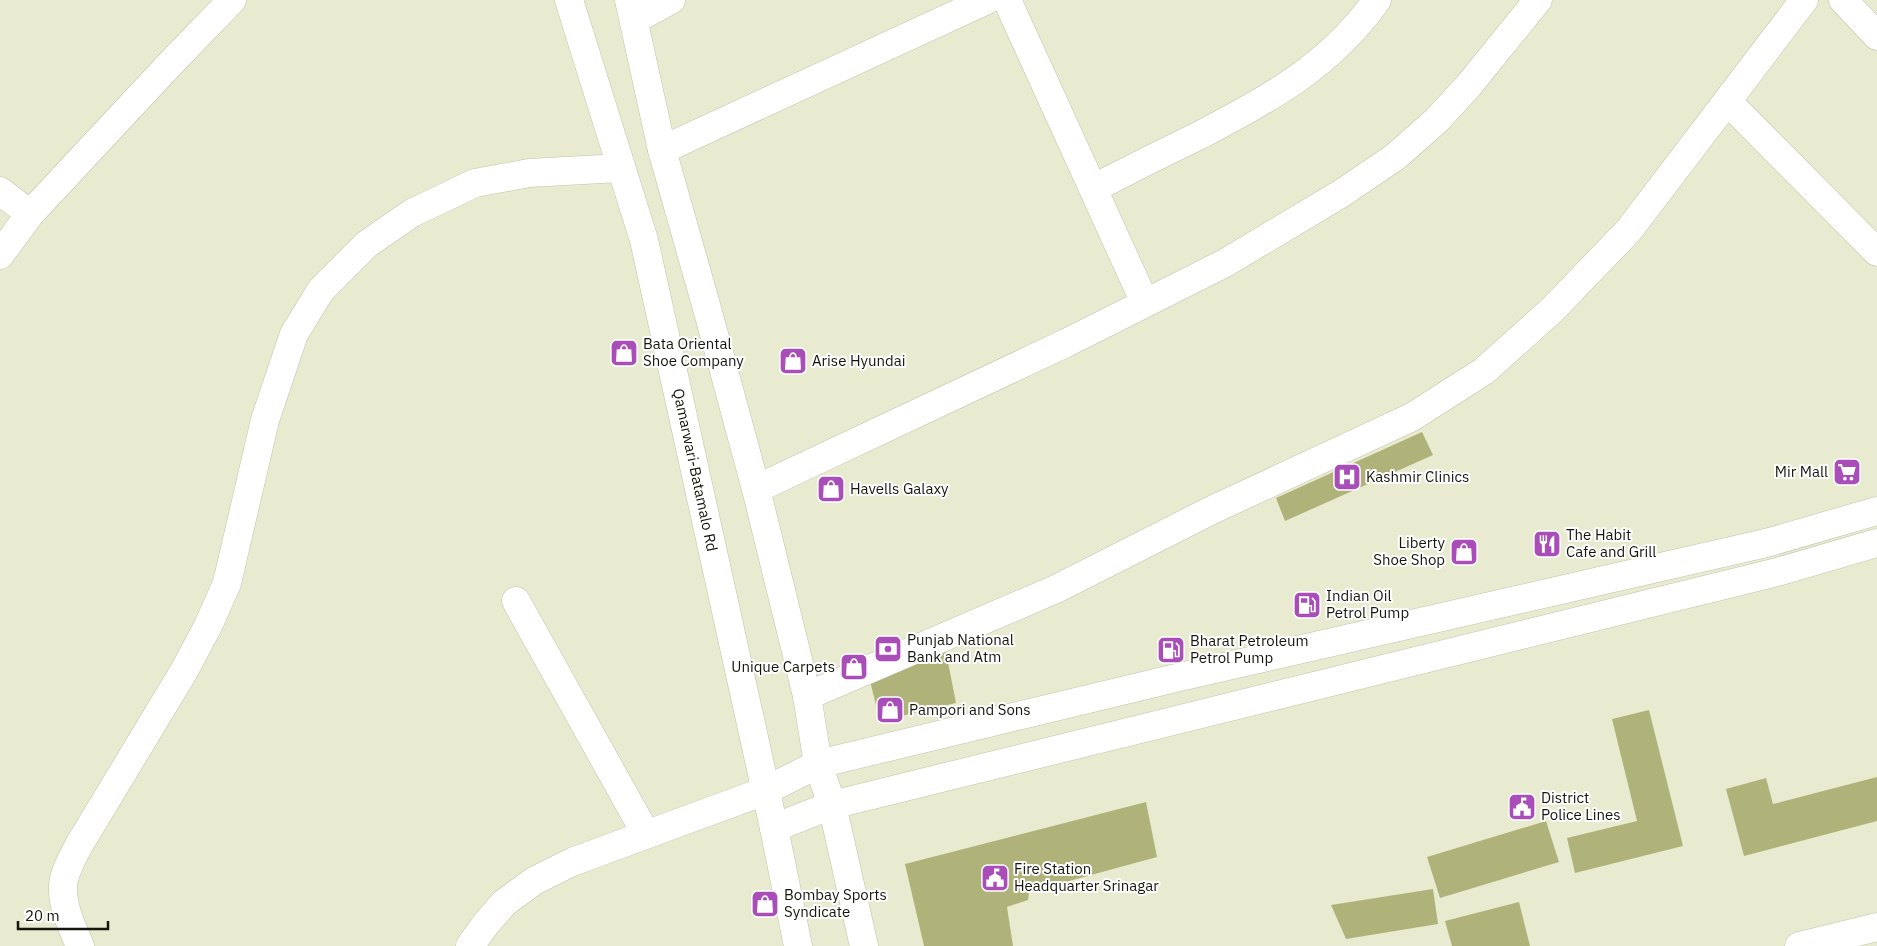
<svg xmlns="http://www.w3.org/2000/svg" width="1877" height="946" font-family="'IBM Plex Sans',sans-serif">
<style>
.building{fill:#afb37a}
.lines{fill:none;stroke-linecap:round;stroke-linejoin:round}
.minor-casing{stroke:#c0c3a9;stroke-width:29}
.secondary-casing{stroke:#c0c3a9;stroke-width:29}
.primary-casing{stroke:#c0c3a9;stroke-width:29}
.minor{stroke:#fff;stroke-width:28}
.secondary{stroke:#fff;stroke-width:28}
.primary{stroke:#fff;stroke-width:28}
.labels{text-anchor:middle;stroke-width:4;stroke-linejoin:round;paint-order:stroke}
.poi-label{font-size:15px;fill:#15160d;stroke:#fff;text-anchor:start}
.street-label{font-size:15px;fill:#15160d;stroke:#fff}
</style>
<rect width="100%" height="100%" fill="#e8ebd0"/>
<path class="building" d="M 1422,432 L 1433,455 L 1285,521 L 1276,498 Z
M 945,647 L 956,703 L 880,721 L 869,677 Z
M 1649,710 L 1683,846 L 1575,873 L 1567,838 L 1637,821 L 1612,719 Z
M 1877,777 L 1877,821 L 1744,856 L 1726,789 L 1766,778 L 1773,804 Z
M 1146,802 L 1157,857 L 1029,892 L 1028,900 L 1007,907 L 1013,946 L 924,946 L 905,864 Z
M 1546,821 L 1559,862 L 1440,898 L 1427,857 Z
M 1433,889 L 1438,924 L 1346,939 L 1331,905 Z
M 1519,902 L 1530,946 L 1452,946 L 1445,921 Z"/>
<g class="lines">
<defs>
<path id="minor" d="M 1007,0 L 1145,303
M 1843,0 L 1877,36
M 634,20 L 671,0
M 1728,102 L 1877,252
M 662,150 L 987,0
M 1094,188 C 1129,170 1165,152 1200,135 C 1270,98 1329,67 1377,0
M 0,191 L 30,214
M 0,255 L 30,214 L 170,64 L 232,0
M 756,489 L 1066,343 L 1225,263 L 1342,193 L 1395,157 L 1437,120 L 1469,85 L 1538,0
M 516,601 L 646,834
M 807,696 L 1056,589 L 1212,510 L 1412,417 L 1484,371 L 1553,309 L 1629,230 L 1804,0
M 80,946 C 72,927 62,907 63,885 C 64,872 73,857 79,845 L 184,671 L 208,626 L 227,583 L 265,420 L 294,334 L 321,290 L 367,244 L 412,213 L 475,183 L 529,173 L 620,168
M 470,946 L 485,925 L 504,903 L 534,881 L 572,862 L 765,791
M 1799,946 L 1877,927"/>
<path id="secondary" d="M 765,791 L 818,764 L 1180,677 L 1766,543 L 1877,511
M 774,828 L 832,805 L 1777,572 L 1877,543"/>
<path id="primary" d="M 569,0 L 644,240 L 774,828 L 798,946
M 629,0 L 662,150 L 708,312 L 756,489 L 807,696 L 818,764 L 832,805 L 864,946"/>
</defs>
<use href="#minor" class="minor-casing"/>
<use href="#secondary" class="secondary-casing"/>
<use href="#primary" class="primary-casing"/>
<use href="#minor" class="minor"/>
<use href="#secondary" class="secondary"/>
<use href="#primary" class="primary"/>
</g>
<defs>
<symbol id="shop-square" viewBox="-11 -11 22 22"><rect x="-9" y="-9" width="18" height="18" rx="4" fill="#a94eb9" stroke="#fff"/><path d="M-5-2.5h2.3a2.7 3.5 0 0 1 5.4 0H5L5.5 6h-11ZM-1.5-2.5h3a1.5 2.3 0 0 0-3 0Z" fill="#fff"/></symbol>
<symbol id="supermarket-square" viewBox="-11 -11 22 22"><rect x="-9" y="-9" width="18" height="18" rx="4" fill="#a94eb9" stroke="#fff"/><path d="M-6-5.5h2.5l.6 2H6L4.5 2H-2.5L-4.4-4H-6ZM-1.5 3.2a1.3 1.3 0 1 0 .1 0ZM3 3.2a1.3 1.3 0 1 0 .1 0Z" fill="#fff"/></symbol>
<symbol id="hospital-square" viewBox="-11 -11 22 22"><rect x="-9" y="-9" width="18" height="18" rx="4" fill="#a94eb9" stroke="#fff"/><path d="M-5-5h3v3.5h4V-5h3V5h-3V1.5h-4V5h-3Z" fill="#fff"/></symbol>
<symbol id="restaurant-square" viewBox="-11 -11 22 22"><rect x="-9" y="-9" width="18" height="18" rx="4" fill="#a94eb9" stroke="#fff"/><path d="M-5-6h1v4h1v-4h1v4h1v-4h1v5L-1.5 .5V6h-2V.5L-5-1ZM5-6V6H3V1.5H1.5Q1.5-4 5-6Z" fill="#fff"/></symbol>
<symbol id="fuel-square" viewBox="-11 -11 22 22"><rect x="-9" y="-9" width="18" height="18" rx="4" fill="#a94eb9" stroke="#fff"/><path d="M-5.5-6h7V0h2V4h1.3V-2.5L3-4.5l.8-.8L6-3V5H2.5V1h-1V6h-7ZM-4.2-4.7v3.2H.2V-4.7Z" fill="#fff"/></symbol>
<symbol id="bank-square" viewBox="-11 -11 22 22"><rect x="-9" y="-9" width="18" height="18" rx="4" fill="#a94eb9" stroke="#fff"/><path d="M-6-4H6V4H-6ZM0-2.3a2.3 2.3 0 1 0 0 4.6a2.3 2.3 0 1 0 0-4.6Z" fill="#fff"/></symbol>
<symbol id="civic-square" viewBox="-11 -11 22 22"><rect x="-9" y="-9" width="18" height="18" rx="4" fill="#a94eb9" stroke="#fff"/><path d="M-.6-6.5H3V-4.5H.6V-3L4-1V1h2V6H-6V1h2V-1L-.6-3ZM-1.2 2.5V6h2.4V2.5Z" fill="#fff"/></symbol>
</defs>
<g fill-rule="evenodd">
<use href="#shop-square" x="608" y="337" width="32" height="32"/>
<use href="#shop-square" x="777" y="345" width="32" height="32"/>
<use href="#supermarket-square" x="1831" y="456" width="32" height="32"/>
<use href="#hospital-square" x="1331" y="461" width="32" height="32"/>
<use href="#shop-square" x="815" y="473" width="32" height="32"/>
<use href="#restaurant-square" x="1531" y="528" width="32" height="32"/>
<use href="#shop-square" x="1448" y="536" width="32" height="32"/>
<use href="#fuel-square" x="1291" y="589" width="32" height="32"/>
<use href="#bank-square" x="872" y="633" width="32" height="32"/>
<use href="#fuel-square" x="1155" y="634" width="32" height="32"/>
<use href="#shop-square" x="838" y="651" width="32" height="32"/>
<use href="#shop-square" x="874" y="694" width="32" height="32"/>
<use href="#civic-square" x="1506" y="791" width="32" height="32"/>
<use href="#civic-square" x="979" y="862" width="32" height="32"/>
<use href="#shop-square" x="749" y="888" width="32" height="32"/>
</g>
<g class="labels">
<g class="poi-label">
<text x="643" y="349">Bata Oriental<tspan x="643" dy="17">Shoe Company</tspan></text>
<text x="812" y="366">Arise Hyundai</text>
<text x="1828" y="477" text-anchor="end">Mir Mall</text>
<text x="1366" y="482">Kashmir Clinics</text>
<text x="850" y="494">Havells Galaxy</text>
<text x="1566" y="540">The Habit<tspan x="1566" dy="17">Cafe and Grill</tspan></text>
<text x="1445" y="548" text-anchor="end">Liberty<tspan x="1445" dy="17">Shoe Shop</tspan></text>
<text x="1326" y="601">Indian Oil<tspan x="1326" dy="17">Petrol Pump</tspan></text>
<text x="907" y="645">Punjab National<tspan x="907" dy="17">Bank and Atm</tspan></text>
<text x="1190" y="646">Bharat Petroleum<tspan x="1190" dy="17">Petrol Pump</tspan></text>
<text x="835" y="672" text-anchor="end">Unique Carpets</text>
<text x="909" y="715">Pampori and Sons</text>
<text x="1541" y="803">District<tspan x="1541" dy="17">Police Lines</tspan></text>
<text x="1014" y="874">Fire Station<tspan x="1014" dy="17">Headquarter Srinagar</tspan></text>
<text x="784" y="900">Bombay Sports<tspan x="784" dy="17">Syndicate</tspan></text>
</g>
<g class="street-label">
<text transform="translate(695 470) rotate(78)" y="5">Qamarwari-Batamalo Rd</text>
</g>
</g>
<path d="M18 921v8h90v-8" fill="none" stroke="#15160d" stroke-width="2.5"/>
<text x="25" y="921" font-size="15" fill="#15160d" stroke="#ffffff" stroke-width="4" paint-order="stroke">20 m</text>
</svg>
